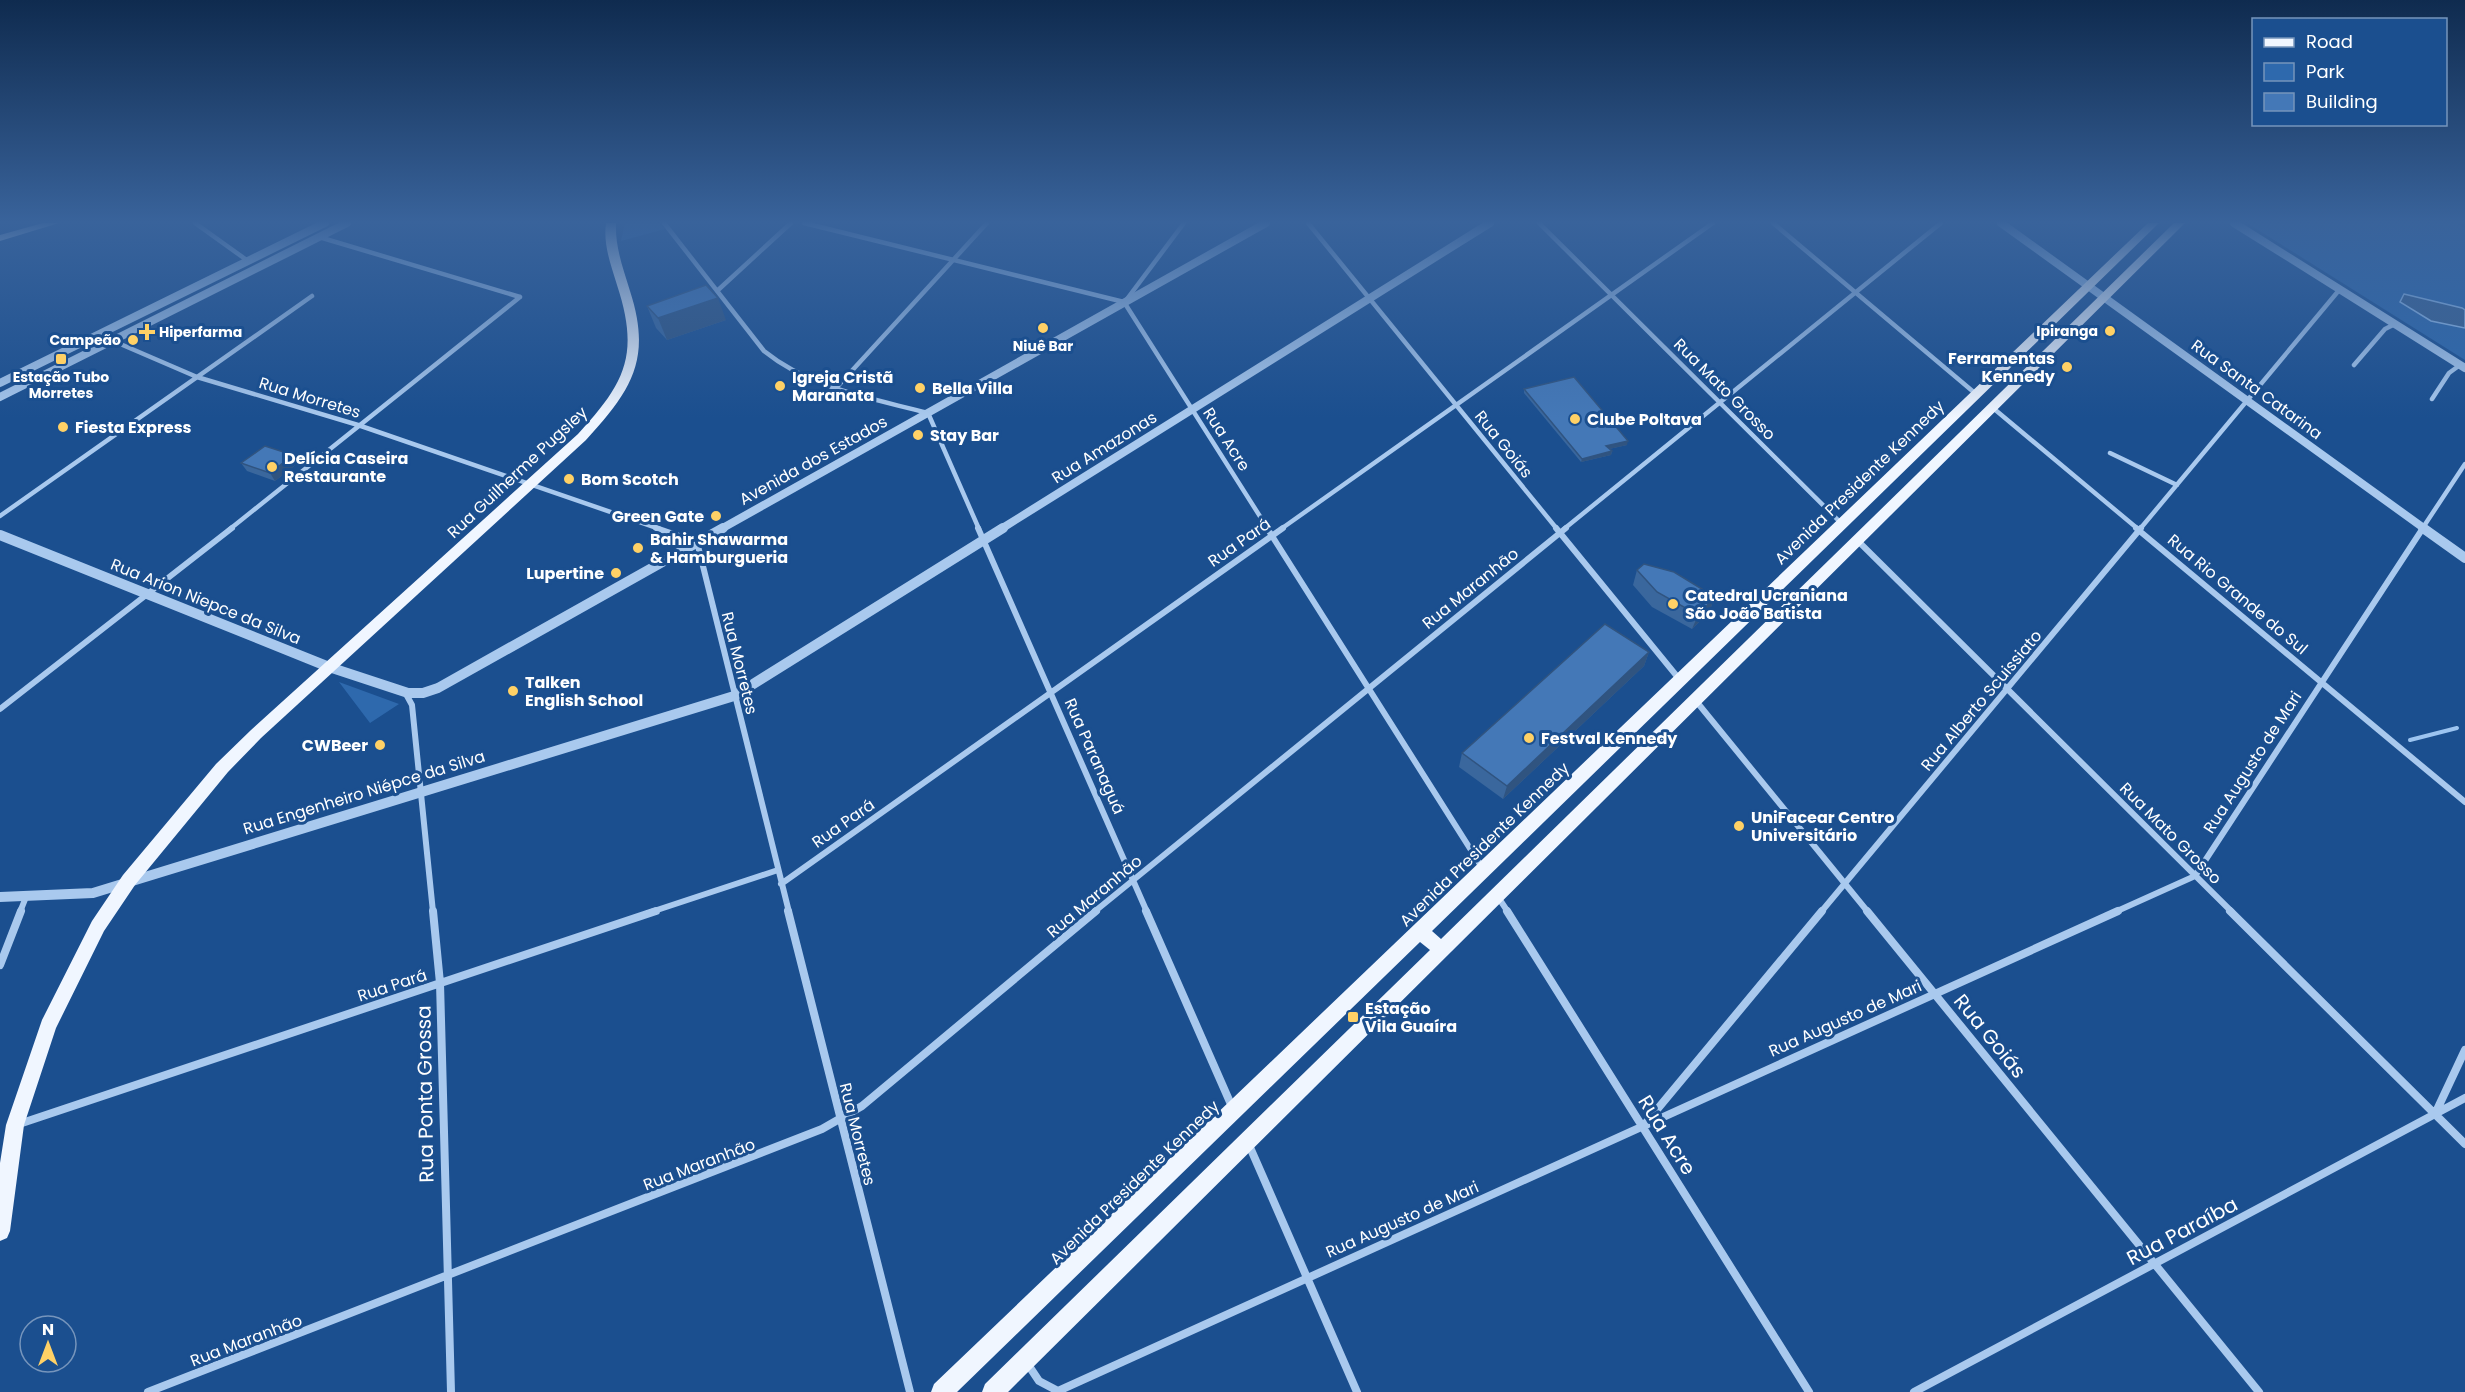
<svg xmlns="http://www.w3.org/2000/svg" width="2465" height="1392" font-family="Poppins,sans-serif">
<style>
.green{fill:#2e69ad}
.water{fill:#3c6290;stroke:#9cc4f0;stroke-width:1.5}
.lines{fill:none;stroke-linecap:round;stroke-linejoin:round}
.stream{stroke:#9cc4f0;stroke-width:4}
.minor-far2{stroke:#a9c9ee;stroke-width:4.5}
.minor-far1{stroke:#a9c9ee;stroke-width:6}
.minor{stroke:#a9c9ee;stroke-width:8}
.tertiary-far1{stroke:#a9c9ee;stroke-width:8}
.tertiary{stroke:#a9c9ee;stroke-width:10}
.primary{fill:#f0f6ff;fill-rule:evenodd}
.wall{fill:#3a679d}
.shaded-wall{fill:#305480}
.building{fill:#4478b7;stroke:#305480;stroke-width:1.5}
.poi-dot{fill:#ffd166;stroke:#1b4f8f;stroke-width:2}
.labels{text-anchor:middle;stroke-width:6;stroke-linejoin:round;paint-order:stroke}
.far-poi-label{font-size:14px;font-weight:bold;fill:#fff;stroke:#1b4f8f;text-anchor:end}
.poi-label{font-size:16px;font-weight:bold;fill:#fff;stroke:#1b4f8f;text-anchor:start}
.street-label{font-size:16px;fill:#fff;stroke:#1b4f8f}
.near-street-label{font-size:20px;fill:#fff;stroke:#1b4f8f}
</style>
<rect width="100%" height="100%" fill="#1b4f8f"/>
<path class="green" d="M 625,223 L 659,223 L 665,229 L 621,241 Z
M 2247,223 L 2456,223 L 2465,228 L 2465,360 Z
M 339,682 L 399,704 L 370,723 Z"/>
<path class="water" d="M 2404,294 L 2462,308 L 2465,310 L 2465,328 L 2431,321 L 2400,302 Z"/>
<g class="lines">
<path class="stream" d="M 2410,740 L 2457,728"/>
<path class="minor-far2" d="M 195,223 L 248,261
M 664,223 L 764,351 C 811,389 871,398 928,413 L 979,529
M 804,223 L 1124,302 L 1268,529
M 1308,223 L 1557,529
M 1539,223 L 1842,524
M 1773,223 L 1976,394
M 319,237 L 520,297
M 717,291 L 791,223
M 1127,299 L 1184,223
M 111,340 L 197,377 L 358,425 L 660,529
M 2354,365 L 2385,329 L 2395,324
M 837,387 L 987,223
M 2432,399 L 2449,373 L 2460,365
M 1993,408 L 2138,529
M 2110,453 L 2177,485
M 0,516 L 312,296
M 230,529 L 520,297
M 1281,529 L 1713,223
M 1564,529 L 1941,223
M 2140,529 L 2340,289
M 2422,529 L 2465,464"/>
<path class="minor-far1" d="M 656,528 L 697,542 L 789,912
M 978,528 L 1147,912
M 1267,528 L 1483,869
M 1556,528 L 1680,680
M 2136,528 L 2465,802
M 1858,541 L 2232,912
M 406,694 L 412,705 L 433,912
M 1696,701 L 1868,912
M 0,709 L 232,528
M 781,884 L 1283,528
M 1498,897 L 1508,912
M 20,912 L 26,897
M 651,912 L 778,870
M 1094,912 L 1566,528
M 1821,912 L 2141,528
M 2115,912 L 2195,876 L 2423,528"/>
<path class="minor" d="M 433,911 L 440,983 L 451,1392
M 788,911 L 910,1392
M 1146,911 L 1233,1109
M 1507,911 L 1809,1392
M 1867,911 L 2259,1392
M 2230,911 L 2465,1144
M 0,965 L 21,911
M 2435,1114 L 2465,1050
M 19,1124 L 656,911
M 1645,1124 L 1822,911
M 1249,1145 L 1357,1392
M 1027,1363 L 1039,1381 L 1058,1391
M 148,1392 L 822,1129 L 862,1106 L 1096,911
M 1056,1392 L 2118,911
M 1914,1392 L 2465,1098"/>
<path class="tertiary-far1" d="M 2001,223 L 2425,529
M 2234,223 L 2465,368
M 0,383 L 325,223
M 0,397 L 347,223
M 721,529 L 1266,223
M 1001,529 L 1490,223"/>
<path class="tertiary" d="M 2423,528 L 2465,558
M 0,535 L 329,667 L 408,693 L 423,693 L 438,688 L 723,528
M 0,897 L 93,893 L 734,696 L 1003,528"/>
<path class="primary" d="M 43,223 L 59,223 L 0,241 L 0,235 Z
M 606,223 L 616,223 C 615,247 623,268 630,291 C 652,359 632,390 586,440 L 261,738 L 228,772 L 135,885 L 104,931 L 56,1028 L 24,1125 L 10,1231 L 7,1238 L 0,1241 L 0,1163 L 6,1125 L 42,1020 L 92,921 L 123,875 L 216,764 L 251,730 L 578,434 C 625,383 640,355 617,285 C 611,265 603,245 606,223 Z
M 2148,223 L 2159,223 L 1432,931 L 1441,939 L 2174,223 L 2185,223 L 1008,1392 L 982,1392 L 985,1384 L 1430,950 L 1420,942 L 957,1392 L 931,1392 L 934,1384 Z"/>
</g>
<path class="wall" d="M 647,306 L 726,320 L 667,340 L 656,328 Z
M 1524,389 L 1627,445 L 1609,449 L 1612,451 L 1611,455 L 1581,462 L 1524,393 Z
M 293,455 L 298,463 L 275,481 L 247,471 L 241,463 Z
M 1637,570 L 1715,597 L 1709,612 L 1692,629 L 1652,607 L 1633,585 Z
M 1649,652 L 1644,666 L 1503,799 L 1459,767 L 1462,753 Z"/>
<path class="shaded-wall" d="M 718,298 L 726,320 L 667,340 L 658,318 Z
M 1628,441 L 1627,445 L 1605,450 L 1606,446 Z
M 1612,451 L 1611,455 L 1581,462 L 1582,459 Z
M 293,455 L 298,463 L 275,481 L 270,473 Z
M 1715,597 L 1709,612 L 1692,629 L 1698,615 Z
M 1649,652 L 1644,666 L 1503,799 L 1507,786 Z"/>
<path class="building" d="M 706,285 L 718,298 L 658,318 L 647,306 Z
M 1574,377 L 1628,441 L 1606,446 L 1612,451 L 1582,459 L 1524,389 Z
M 265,446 L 293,455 L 270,473 L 241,463 Z
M 1644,564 L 1674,572 L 1715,597 L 1698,615 L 1657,592 L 1637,570 Z
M 1605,624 L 1649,652 L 1507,786 L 1462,753 Z"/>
<linearGradient id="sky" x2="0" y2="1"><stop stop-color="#0f2b4f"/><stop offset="0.53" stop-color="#39639b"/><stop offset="1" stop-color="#39639b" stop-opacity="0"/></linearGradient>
<rect width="2465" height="418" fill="url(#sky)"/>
<g class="poi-dot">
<circle cx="1043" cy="328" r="6"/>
<circle cx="2110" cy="331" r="6"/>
<path d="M144 323h6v6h6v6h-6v6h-6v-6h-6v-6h6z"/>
<circle cx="133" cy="340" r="6"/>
<rect x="55" y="353" width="12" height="12" rx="3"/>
<circle cx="2067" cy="367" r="6"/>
<circle cx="780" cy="386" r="6"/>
<circle cx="920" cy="388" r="6"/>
<circle cx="1575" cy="419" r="6"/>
<circle cx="63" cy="427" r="6"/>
<circle cx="918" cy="435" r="6"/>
<circle cx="272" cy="467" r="6"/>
<circle cx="569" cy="479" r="6"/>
<circle cx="716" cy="516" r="6"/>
<circle cx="638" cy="548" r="6"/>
<circle cx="616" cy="573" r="6"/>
<circle cx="1673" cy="604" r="6"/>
<circle cx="513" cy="691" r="6"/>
<circle cx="1529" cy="738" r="6"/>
<circle cx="380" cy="745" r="6"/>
<circle cx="1739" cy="826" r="6"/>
<rect x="1347" y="1011" width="12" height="12" rx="3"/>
</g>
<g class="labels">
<g class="far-poi-label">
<text x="2098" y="336">Ipiranga</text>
<text x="159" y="337" text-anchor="start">Hiperfarma</text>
<text x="121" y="345">Campeão</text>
<text x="1043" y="351" text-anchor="middle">Niuê Bar</text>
<text x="61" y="382" text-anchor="middle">Estação Tubo<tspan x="61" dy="16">Morretes</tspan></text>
</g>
<g class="poi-label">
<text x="2055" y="364" text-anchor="end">Ferramentas<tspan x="2055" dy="18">Kennedy</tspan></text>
<text x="792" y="383">Igreja Cristã<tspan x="792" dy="18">Maranata</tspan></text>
<text x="932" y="394">Bella Villa</text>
<text x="1587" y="425">Clube Poltava</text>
<text x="75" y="433">Fiesta Express</text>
<text x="930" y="441">Stay Bar</text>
<text x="284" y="464">Delícia Caseira<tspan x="284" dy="18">Restaurante</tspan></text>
<text x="581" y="485">Bom Scotch</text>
<text x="704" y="522" text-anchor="end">Green Gate</text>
<text x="650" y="545">Bahir Shawarma<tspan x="650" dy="18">&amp; Hamburgueria</tspan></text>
<text x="604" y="579" text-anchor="end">Lupertine</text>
<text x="1685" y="601">Catedral Ucraniana<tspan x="1685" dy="18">São João Batista</tspan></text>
<text x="525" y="688">Talken<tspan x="525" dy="18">English School</tspan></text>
<text x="1541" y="744">Festval Kennedy</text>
<text x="368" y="751" text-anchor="end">CWBeer</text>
<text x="1751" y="823">UniFacear Centro<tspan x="1751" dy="18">Universitário</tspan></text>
<text x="1365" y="1014">Estação<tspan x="1365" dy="18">Vila Guaíra</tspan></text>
</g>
<g class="street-label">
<text transform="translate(1725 389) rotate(45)" y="6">Rua Mato Grosso</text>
<text transform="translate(2257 389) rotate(36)" y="6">Rua Santa Catarina</text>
<text transform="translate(310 397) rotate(17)" y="6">Rua Morretes</text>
<text transform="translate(1227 439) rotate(57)" y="6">Rua Acre</text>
<text transform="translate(1504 444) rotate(51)" y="6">Rua Goiás</text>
<text transform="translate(1104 447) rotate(-32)" y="6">Rua Amazonas</text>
<text transform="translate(813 460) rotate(-29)" y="6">Avenida dos Estados</text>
<text transform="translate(517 472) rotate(-43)" y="6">Rua Guilherme Pugsley</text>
<text transform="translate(1859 482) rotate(-44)" y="6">Avenida Presidente Kennedy</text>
<text transform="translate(1239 542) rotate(-35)" y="6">Rua Pará</text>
<text transform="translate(1470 588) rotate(-39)" y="6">Rua Maranhão</text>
<text transform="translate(2238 594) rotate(40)" y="6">Rua Rio Grande do Sul</text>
<text transform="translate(206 601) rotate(22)" y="6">Rua Arion Niepce da Silva</text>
<text transform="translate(740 663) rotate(76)" y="6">Rua Morretes</text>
<text transform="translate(1981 700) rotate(-50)" y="6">Rua Alberto Scuissiato</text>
<text transform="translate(1095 756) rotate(66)" y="6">Rua Paranaguá</text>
<text transform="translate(2252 762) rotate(-57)" y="6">Rua Augusto de Mari</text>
<text transform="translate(364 792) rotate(-17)" y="6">Rua Engenheiro Niépce da Silva</text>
<text transform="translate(843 823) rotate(-35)" y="6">Rua Pará</text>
<text transform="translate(2171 833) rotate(45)" y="6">Rua Mato Grosso</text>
<text transform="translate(1484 844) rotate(-44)" y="6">Avenida Presidente Kennedy</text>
<text transform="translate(1094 896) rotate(-40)" y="6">Rua Maranhão</text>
<text transform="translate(392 985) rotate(-18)" y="6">Rua Pará</text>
<text transform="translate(1845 1018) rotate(-24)" y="6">Rua Augusto de Mari</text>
<text transform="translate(858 1134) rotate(76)" y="6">Rua Morretes</text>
<text transform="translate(699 1164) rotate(-21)" y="6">Rua Maranhão</text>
<text transform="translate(1134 1182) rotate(-44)" y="6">Avenida Presidente Kennedy</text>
<text transform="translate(1402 1219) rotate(-24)" y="6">Rua Augusto de Mari</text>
<text transform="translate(246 1340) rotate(-21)" y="6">Rua Maranhão</text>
</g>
<g class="near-street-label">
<text transform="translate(1990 1036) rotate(51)" y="7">Rua Goiás</text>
<text transform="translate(425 1094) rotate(-91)" y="7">Rua Ponta Grossa</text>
<text transform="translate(1667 1135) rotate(58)" y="7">Rua Acre</text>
<text transform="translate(2182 1231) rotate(-28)" y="7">Rua Paraíba</text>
</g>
</g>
<rect x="2252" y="18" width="195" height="108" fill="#1b4f8f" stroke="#7695bc" stroke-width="1.5"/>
<rect x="2264" y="38" width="30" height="9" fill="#f0f6ff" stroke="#7695bc" stroke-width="1.5"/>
<text x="2306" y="48" font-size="18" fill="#ffffff">Road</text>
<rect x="2264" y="63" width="30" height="18" fill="#2e69ad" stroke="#7695bc" stroke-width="1.5"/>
<text x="2306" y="78" font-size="18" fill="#ffffff">Park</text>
<rect x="2264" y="93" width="30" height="18" fill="#4478b7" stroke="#7695bc" stroke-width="1.5"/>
<text x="2306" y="108" font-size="18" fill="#ffffff">Building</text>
<g transform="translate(48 1344)"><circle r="28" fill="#1b4f8f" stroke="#7695bc" stroke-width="1.5"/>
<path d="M0-4.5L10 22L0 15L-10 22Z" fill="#ffd166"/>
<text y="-9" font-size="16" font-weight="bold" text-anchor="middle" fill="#ffffff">N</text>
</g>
</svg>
